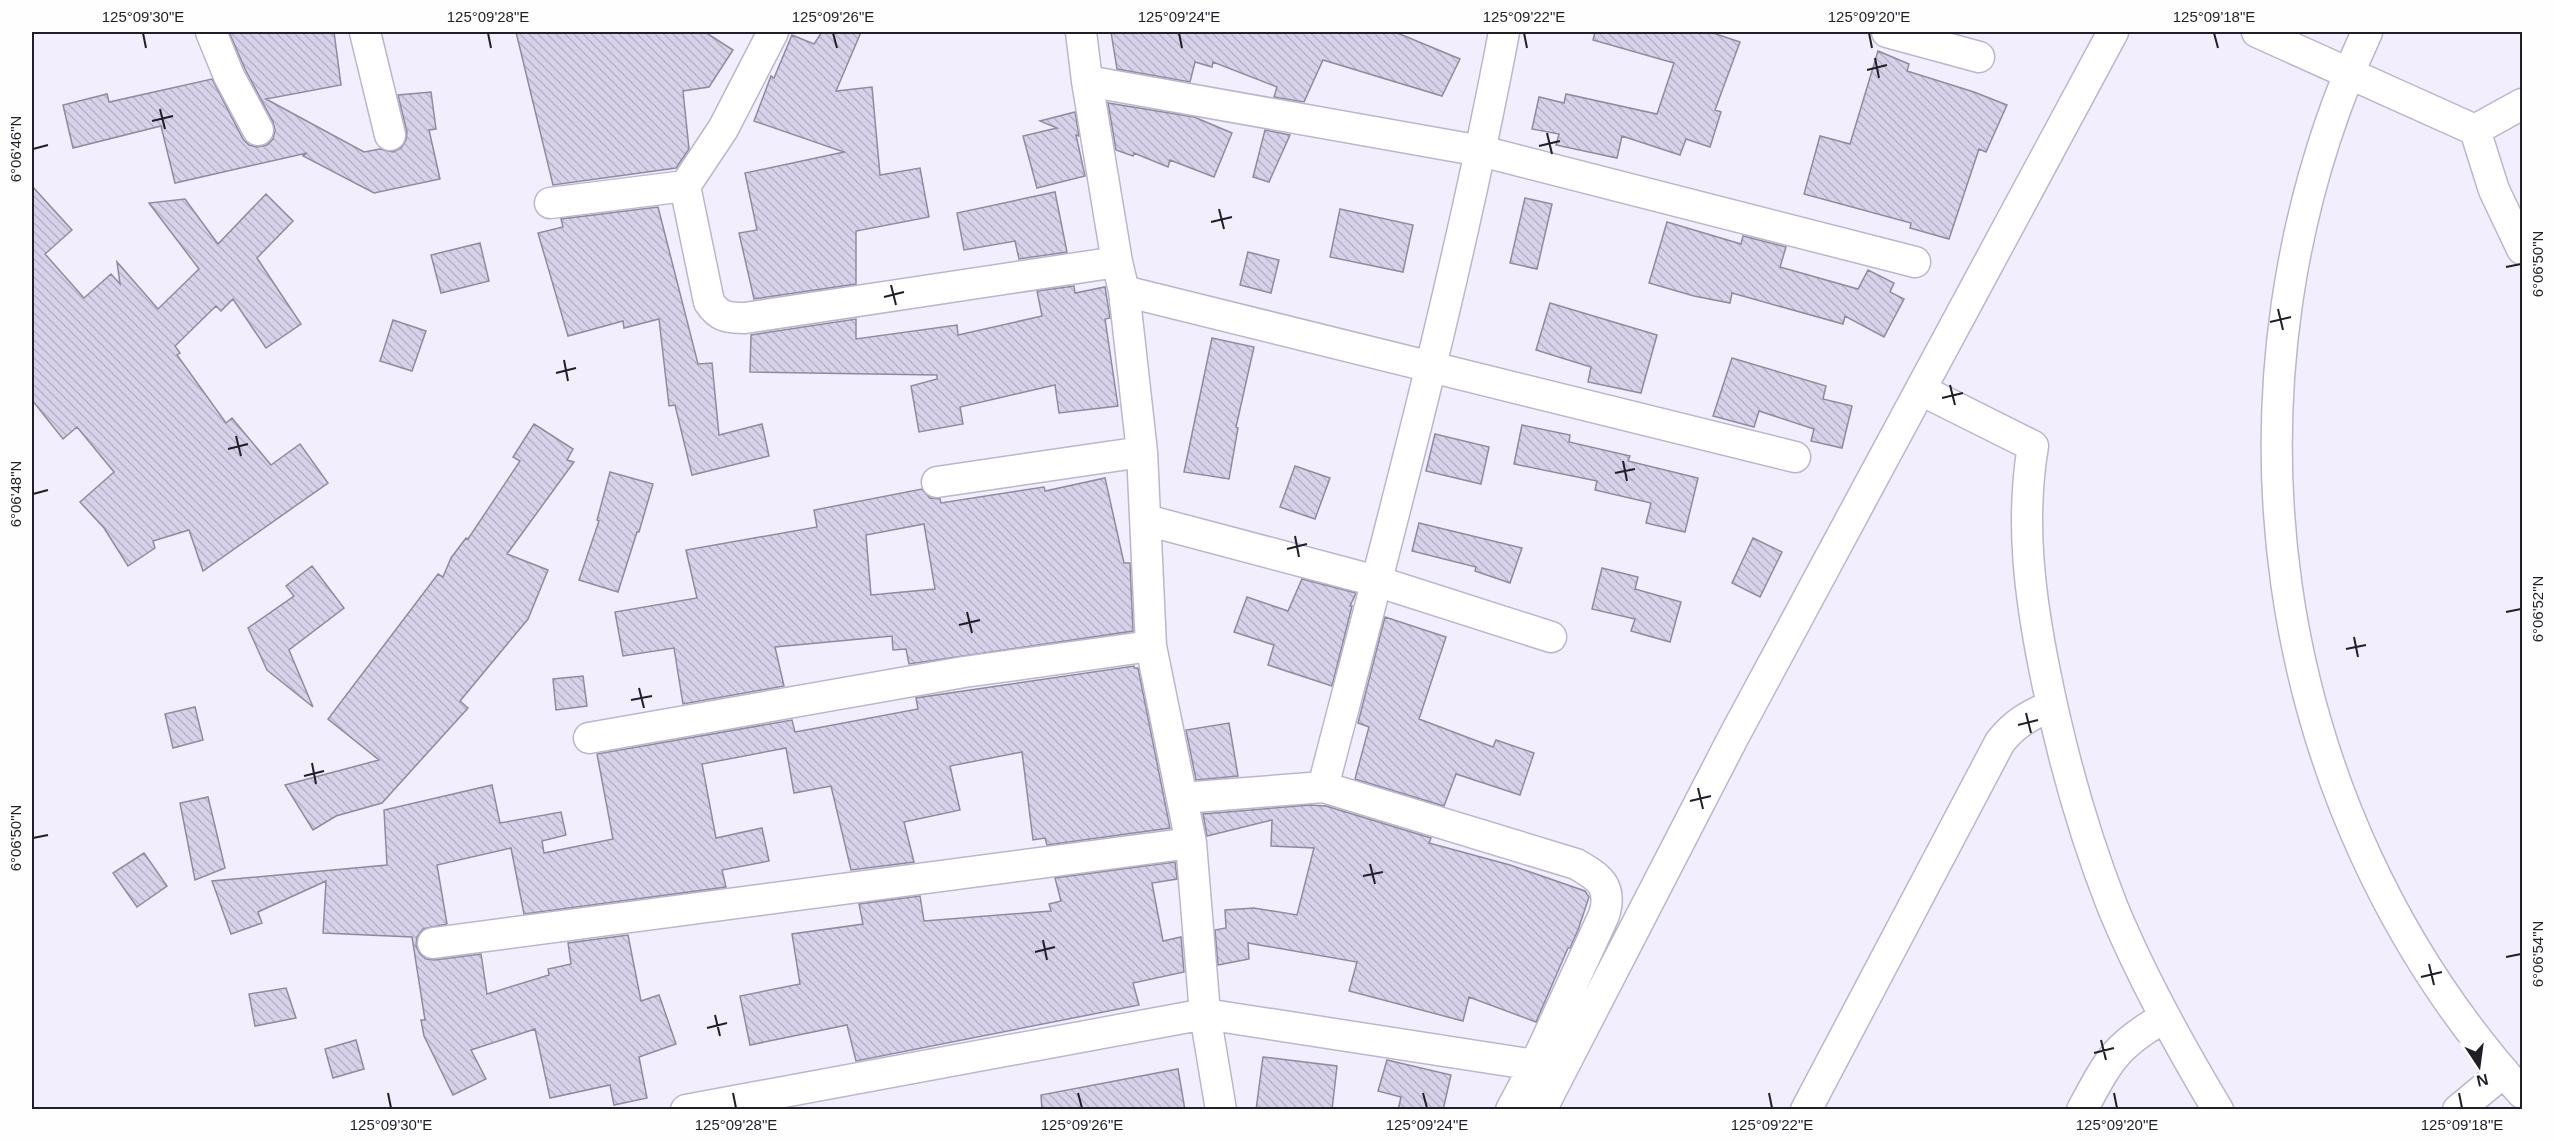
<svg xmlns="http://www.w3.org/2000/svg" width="2554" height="1141" font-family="Arial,sans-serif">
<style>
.building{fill:url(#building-back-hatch);stroke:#908aa0;stroke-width:1.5;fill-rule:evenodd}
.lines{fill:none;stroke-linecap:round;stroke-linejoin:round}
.street-casing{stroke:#bcb6cd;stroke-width:33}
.street{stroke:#fff;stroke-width:30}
.ticks{fill:none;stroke:#211e27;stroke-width:2}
.neatline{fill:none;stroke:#211e27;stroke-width:2}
.ticks-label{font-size:15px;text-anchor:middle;fill:#211e27}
</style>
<defs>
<pattern id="building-back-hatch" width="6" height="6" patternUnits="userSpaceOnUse" patternTransform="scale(1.5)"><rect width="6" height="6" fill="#d7d1e9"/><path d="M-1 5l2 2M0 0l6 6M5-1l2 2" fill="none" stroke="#b8b3c8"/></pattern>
</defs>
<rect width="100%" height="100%" fill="#f2eefd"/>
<path class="building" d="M 229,32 L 334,32 L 341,85 L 266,99 L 364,152 L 380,149 L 393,152 L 401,148 L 406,140 L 407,132 L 398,95 L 431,92 L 436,129 L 429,130 L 440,179 L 374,193 L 303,156 L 307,153 L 175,183 L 161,126 L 73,148 L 63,105 L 107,94 L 109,102 L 212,79 L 243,139 L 249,145 L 257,147 L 267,145 L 273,139 L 275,130 L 273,122 L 245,69 Z
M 516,32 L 705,32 L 733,50 L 709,87 L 683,91 L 689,149 L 676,168 L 553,185 Z
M 822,32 L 861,32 L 836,91 L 872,87 L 880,175 L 920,168 L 929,217 L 856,231 L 856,284 L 754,299 L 739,233 L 757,230 L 745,173 L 844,152 L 754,121 L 771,76 L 774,78 L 792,35 L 814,44 Z
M 1111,32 L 1395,32 L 1460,59 L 1442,96 L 1323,60 L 1304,102 L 1274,97 L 1277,87 L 1213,62 L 1212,67 L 1195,62 L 1190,82 L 1117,69 Z
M 1595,32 L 1710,32 L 1740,42 L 1715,110 L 1721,112 L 1710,147 L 1686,139 L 1680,155 L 1622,136 L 1617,158 L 1556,145 L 1559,134 L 1532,129 L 1539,97 L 1564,103 L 1566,94 L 1657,114 L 1674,63 L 1593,40 Z
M 1878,51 L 1909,64 L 1907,71 L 1974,92 L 2007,105 L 1986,152 L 1979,149 L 1949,239 L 1910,228 L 1911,223 L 1804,194 L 1820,136 L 1850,144 Z
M 1108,103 L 1194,117 L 1232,133 L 1214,177 L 1170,160 L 1168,167 L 1134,153 L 1133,156 L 1116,150 Z
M 1075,112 L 1079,136 L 1076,135 L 1085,176 L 1037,188 L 1023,136 L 1057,128 L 1040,121 Z
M 1265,130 L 1290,135 L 1269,182 L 1253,177 Z
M 32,186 L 72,230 L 45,254 L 84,298 L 111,274 L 120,284 L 117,262 L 158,309 L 199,269 L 149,203 L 185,199 L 218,244 L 266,194 L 293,221 L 257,258 L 301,324 L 266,348 L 233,299 L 221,311 L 216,306 L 175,346 L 180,353 L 177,355 L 226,423 L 232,418 L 271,465 L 300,444 L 328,483 L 203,571 L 189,530 L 153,541 L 155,548 L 128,566 L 104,528 L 80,502 L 114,472 L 77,427 L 63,439 L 32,400 Z
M 1055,192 L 1067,252 L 1019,259 L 1015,241 L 964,250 L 957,213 Z
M 1525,198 L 1552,204 L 1537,269 L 1510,263 Z
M 658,207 L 698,364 L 712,363 L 719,435 L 762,424 L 769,456 L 692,475 L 675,405 L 669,406 L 659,319 L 624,328 L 623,321 L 568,336 L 538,233 L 563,227 L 561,219 Z
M 1340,209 L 1413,225 L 1403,272 L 1330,257 Z
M 1667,222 L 1741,244 L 1743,236 L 1786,247 L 1780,267 L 1858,289 L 1868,270 L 1894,283 L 1890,292 L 1904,299 L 1884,337 L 1845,316 L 1843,324 L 1732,293 L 1730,303 L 1694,296 L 1649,283 Z
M 480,243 L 489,281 L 441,293 L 431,255 Z
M 1248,252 L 1279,260 L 1271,293 L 1240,285 Z
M 1074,286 L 1075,293 L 1105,287 L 1110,318 L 1105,319 L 1118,406 L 1059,413 L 1055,385 L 960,407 L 963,424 L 919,432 L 911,386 L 937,379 L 937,375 L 750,372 L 751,335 L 856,319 L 856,339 L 957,325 L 958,335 L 1042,316 L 1037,291 Z
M 1550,303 L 1657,335 L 1641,393 L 1588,382 L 1591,367 L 1536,350 Z
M 393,320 L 426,331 L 412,371 L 380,361 Z
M 1212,338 L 1254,347 L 1236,427 L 1238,428 L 1229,479 L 1184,472 Z
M 1732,358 L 1826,386 L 1823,399 L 1852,406 L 1842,448 L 1811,441 L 1814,429 L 1759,411 L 1754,427 L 1713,416 Z
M 534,424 L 573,449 L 567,460 L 574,462 L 507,554 L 548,570 L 528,619 L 460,701 L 468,708 L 382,803 L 336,816 L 313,830 L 285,785 L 379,760 L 328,719 L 438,574 L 443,577 L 451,558 L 466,538 L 468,539 L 520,461 L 513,457 Z
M 1522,425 L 1570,435 L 1569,442 L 1630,456 L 1628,461 L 1698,478 L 1685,532 L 1646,523 L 1651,503 L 1595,490 L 1597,481 L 1514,464 Z
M 1435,434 L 1489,447 L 1481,484 L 1426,471 Z
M 1295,466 L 1330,478 L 1315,519 L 1280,507 Z
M 610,472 L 653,484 L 639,532 L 637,532 L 618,592 L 579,580 L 599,521 L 597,520 Z
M 1105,478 L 1124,563 L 1130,563 L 1133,631 L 909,664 L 906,649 L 893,650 L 892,636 L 775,647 L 784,686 L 683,704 L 674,648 L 623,656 L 615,612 L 697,598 L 686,550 L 817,527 L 814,510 L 922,489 L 930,498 L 940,499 L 941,503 L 1044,487 L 1045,491 ZM 924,524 L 935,589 L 871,595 L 866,535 Z
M 1419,523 L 1522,548 L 1510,583 L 1475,571 L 1476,567 L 1412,551 Z
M 1753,538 L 1782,552 L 1760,597 L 1732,583 Z
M 312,566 L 344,608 L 289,650 L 313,707 L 267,670 L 248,628 L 294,596 L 286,586 Z
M 1602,568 L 1638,577 L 1635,589 L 1681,602 L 1670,642 L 1631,631 L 1635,619 L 1592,609 Z
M 1302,579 L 1356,593 L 1350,606 L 1352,606 L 1332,686 L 1268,665 L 1274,645 L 1234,632 L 1247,597 L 1288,611 Z
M 1385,617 L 1446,637 L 1419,719 L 1493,747 L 1496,740 L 1534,753 L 1520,795 L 1456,774 L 1444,806 L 1355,779 L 1369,727 L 1358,723 Z
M 1134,666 L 1134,668 L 1138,668 L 1170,828 L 1047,845 L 1045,838 L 1033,840 L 1022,752 L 950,766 L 960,810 L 904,822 L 914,862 L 851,870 L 831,786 L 794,793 L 786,748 L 702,764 L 716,838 L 762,828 L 769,861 L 722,870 L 726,887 L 524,914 L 511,848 L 437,865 L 447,924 L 423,929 L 417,937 L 416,946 L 420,954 L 426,959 L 435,960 L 481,954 L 487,994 L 549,975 L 548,969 L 571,964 L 568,943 L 628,935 L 641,1001 L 659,995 L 676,1044 L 639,1057 L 647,1098 L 614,1105 L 610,1085 L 550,1098 L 535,1029 L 471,1050 L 486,1079 L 453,1095 L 424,1036 L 421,1020 L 425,1020 L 412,937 L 323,933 L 326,881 L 258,912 L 262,923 L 231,934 L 212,881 L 387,865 L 384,810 L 492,785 L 500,823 L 561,812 L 566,835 L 542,841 L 544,853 L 613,839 L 597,754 L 792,720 L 795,732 L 817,728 L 918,709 L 916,698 Z
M 583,676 L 587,706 L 556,710 L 553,679 Z
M 195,707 L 203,740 L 173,748 L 165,714 Z
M 1229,723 L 1238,776 L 1196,780 L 1186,730 Z
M 208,797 L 225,868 L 195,880 L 180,803 Z
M 1310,805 L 1326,806 L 1431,838 L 1429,843 L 1510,865 L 1585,891 L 1589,897 L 1578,930 L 1570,948 L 1568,948 L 1536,1022 L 1469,997 L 1463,1021 L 1349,991 L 1357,962 L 1248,943 L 1249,959 L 1218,965 L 1215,930 L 1226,928 L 1225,910 L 1254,908 L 1297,915 L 1314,848 L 1271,846 L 1272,820 L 1207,836 L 1203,814 Z
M 144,853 L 167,886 L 137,907 L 113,873 Z
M 1175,862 L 1177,879 L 1152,883 L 1163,941 L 1181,937 L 1184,972 L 1133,983 L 1139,1005 L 856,1061 L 847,1025 L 750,1045 L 740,996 L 800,984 L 792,934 L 863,924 L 859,904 L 920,896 L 924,921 L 1051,911 L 1049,904 L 1061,901 L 1055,878 Z
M 286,988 L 296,1018 L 255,1026 L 249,994 Z
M 356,1040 L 364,1069 L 333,1078 L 325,1049 Z
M 1263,1057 L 1337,1066 L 1332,1110 L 1256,1110 Z
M 1387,1060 L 1451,1075 L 1443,1110 L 1398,1110 L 1401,1097 L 1378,1091 Z
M 1178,1069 L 1185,1110 L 1042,1110 L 1041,1095 Z"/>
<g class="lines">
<defs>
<path id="street" d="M 211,32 L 229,76 L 258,130
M 365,32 L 390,135
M 1081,32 L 1087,81 L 1117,262 L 1124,291 L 1142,452 L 1151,646 L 1191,843 L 1205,1014 L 1221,1110
M 1887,32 L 1979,57
M 2257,32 L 2475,130 L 2494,190 L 2522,249
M 2367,32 C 2206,382 2262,805 2522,1093
M 1087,81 L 1481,151 L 1915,262
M 2475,130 L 2522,104
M 685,186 L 709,302 C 719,317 727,318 745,318 L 1117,262
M 550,203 L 685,186 L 723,129 L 773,32
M 1124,291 L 1795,457
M 1921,390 L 2033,446 C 2020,522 2030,598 2045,672 C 2061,752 2083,832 2113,908 C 2142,978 2179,1045 2218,1110
M 937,482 L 1142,452
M 1146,520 L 1376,581 L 1551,637
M 589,738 L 964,672 L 1151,646
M 1323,787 C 1388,537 1456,286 1504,32
M 1182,798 L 1323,787 L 1576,864 C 1599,877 1613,886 1604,915 L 1535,1065 L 1511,1110
M 433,943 L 1191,843
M 686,1110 L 1205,1014 L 1535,1065
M 1541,1110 L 1734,736 L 2113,32
M 1806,1110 L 2000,742 C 2015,723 2030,715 2051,706
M 2082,1110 C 2109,1060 2115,1046 2165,1017
M 2458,1110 L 2504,1072"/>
</defs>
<use href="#street" class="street-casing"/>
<use href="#street" class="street"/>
</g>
<path class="ticks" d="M 143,33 L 146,48M 488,33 L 491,48M 833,33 L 837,48M 1179,33 L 1182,48M 1524,33 L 1527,48M 1869,33 L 1872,48M 2214,33 L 2218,48M 1875,58 L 1879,78M 1867,70 L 1887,65M 160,109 L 165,129M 152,121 L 173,116M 1547,133 L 1552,154M 1539,146 L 1560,141M 33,149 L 48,145M 1219,209 L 1224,229M 1211,222 L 1232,217M 2506,267 L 2521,264M 891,285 L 896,305M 884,297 L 904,292M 2278,309 L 2283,330M 2270,322 L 2291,317M 564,360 L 568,381M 556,373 L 576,368M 1950,385 L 1955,405M 1942,398 L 1963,393M 236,436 L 241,456M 228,449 L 248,444M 1623,461 L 1627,481M 1615,473 L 1635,469M 33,494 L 48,490M 1295,536 L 1299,557M 1287,549 L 1307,544M 967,612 L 972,633M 2506,612 L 2521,609M 959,625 L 980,620M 2354,637 L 2358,657M 2346,649 L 2366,645M 639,688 L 644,708M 631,700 L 652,696M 2026,713 L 2031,733M 2018,725 L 2038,720M 312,763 L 316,784M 304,776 L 324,771M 1698,788 L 1703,809M 1690,801 L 1711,796M 33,838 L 48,835M 1370,864 L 1375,884M 1363,876 L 1383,872M 1043,940 L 1047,960M 1035,952 L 1055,947M 2506,957 L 2521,954M 2429,964 L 2434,985M 2421,977 L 2442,972M 715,1015 L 720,1036M 707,1028 L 727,1023M 2101,1040 L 2106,1060M 2094,1053 L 2114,1048M 388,1093 L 391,1108M 733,1093 L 736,1108M 1078,1093 L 1082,1108M 1423,1093 L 1427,1108M 1769,1093 L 1772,1108M 2114,1093 L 2117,1108M 2459,1093 L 2462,1108"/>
<rect width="2554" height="1141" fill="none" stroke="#fefefe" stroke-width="66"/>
<g transform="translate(2479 1066) rotate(167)" stroke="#fefefe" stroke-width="4.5" paint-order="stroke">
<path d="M0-4.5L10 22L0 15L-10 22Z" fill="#211e27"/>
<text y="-9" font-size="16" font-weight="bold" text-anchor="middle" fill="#211e27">N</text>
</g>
<rect x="33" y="33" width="2488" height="1075" class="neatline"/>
<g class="ticks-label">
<text x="143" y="22">125°09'30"E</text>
<text x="488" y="22">125°09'28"E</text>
<text x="833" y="22">125°09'26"E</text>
<text x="1179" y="22">125°09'24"E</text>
<text x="1524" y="22">125°09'22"E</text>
<text x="1869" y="22">125°09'20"E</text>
<text x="2214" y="22">125°09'18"E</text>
<text transform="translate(16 149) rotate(-90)" y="5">6°06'46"N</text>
<text transform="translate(2538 264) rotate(-90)" y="5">6°06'50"N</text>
<text transform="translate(16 494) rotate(-90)" y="5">6°06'48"N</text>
<text transform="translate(2538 609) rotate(-90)" y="5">6°06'52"N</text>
<text transform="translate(16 838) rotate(-90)" y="5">6°06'50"N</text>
<text transform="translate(2538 954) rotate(-90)" y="5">6°06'54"N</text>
<text x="391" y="1130">125°09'30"E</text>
<text x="736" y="1130">125°09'28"E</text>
<text x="1082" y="1130">125°09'26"E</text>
<text x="1427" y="1130">125°09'24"E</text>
<text x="1772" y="1130">125°09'22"E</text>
<text x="2117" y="1130">125°09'20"E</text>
<text x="2462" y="1130">125°09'18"E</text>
</g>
</svg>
